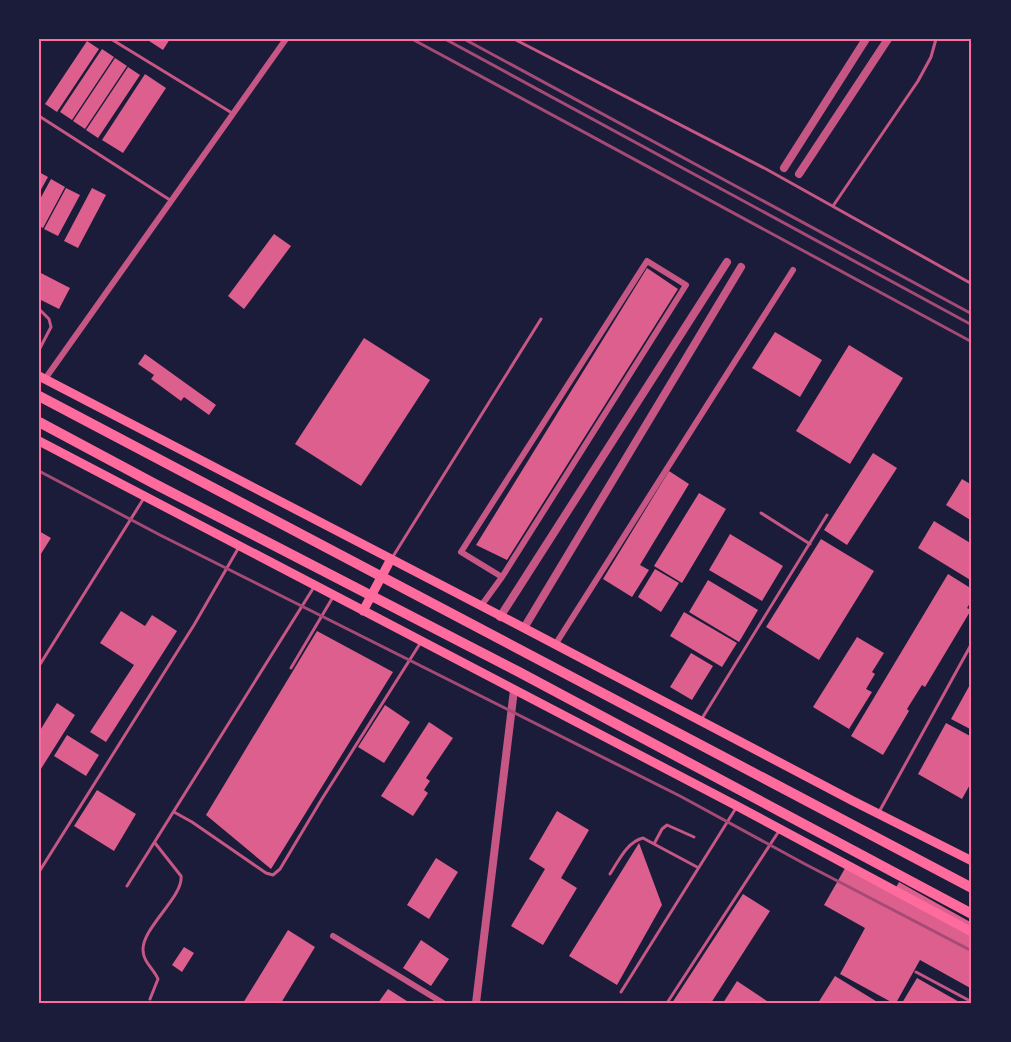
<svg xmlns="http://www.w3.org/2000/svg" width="1011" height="1042" font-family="Inter,sans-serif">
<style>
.building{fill:#dd5f8e}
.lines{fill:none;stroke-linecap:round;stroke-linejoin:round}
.service{stroke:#c65784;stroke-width:3}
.minor{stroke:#c65784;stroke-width:6}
.tertiary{stroke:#c65784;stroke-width:8}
.secondary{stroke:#ff6b9d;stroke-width:9}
.trunk{stroke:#ff6b9d;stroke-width:10}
.rail{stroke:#a44b75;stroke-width:3}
.neatline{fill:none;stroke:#ff6b9d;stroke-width:2}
</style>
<rect width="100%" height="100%" fill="#1b1b3a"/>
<path class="building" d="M 146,39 L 170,39 L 163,50 Z
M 87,41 L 99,49 L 57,112 L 45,104 Z
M 102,49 L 114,57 L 72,120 L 60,112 Z
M 115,58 L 127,66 L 85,129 L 73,121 Z
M 128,67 L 140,75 L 98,138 L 86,130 Z
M 145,74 L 166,88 L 123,153 L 102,140 Z
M 39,172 L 48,177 L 39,193 Z
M 51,179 L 65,187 L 43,228 L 39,226 L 39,201 Z
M 66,188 L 80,195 L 58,236 L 44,229 Z
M 92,188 L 106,195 L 78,248 L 64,241 Z
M 274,234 L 291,246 L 244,309 L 228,296 Z
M 647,268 L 678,289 L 507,560 L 476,545 Z
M 39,272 L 70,288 L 59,309 L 39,299 Z
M 775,332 L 822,360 L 800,397 L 752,368 Z
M 364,338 L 430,380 L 361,486 L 295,444 Z
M 849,345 L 903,378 L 850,464 L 796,431 Z
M 145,354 L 216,405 L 209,415 L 184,397 L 181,401 L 151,379 L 154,375 L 138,364 Z
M 873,453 L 897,468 L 847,545 L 824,530 Z
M 669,471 L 689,484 L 640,565 L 649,570 L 632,597 L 603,579 Z
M 962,479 L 972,485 L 972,521 L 946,505 Z
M 699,493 L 726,509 L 682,583 L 654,566 Z
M 934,521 L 972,544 L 972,581 L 918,548 Z
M 39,531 L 51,538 L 39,557 Z
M 730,534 L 783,566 L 762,601 L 709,570 Z
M 821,539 L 874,571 L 819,660 L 766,627 Z
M 655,569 L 679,583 L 661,612 L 638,597 Z
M 948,574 L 972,589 L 972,600 L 967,608 L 971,610 L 925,687 L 922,685 L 907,709 L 909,711 L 883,755 L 851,736 Z
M 708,580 L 758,610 L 739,642 L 689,612 Z
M 121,611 L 145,626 L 152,615 L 177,631 L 106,742 L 90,732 L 134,665 L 100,643 Z
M 684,612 L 737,643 L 722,667 L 670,636 Z
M 317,631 L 393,672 L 271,869 L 206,815 Z
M 857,637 L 884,653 L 872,672 L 875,674 L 866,689 L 872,692 L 849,729 L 813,707 Z
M 691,653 L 713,666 L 692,700 L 670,687 Z
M 972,681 L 972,730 L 951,719 Z
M 57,703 L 75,715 L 39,772 L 39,732 Z
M 385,705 L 410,722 L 384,763 L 358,747 Z
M 429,722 L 453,738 L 426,778 L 430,781 L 424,790 L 428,793 L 413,816 L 381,796 Z
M 946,723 L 972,737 L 972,781 L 962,799 L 918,774 Z
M 67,735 L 99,755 L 86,776 L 54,756 Z
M 97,790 L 136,814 L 114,851 L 74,826 Z
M 557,811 L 589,830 L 561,878 L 577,888 L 543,945 L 511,926 L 545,869 L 529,859 Z
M 639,843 L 662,905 L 617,985 L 569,956 Z
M 436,858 L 458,872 L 429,919 L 407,905 Z
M 848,863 L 895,889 L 899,882 L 972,923 L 972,989 L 920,960 L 896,1003 L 893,1003 L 840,974 L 865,928 L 824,905 Z
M 743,894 L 770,911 L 711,1003 L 672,1003 Z
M 288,930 L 315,947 L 281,1003 L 243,1003 Z
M 421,940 L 449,959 L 431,986 L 403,968 Z
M 184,947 L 194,953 L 182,972 L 172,965 Z
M 835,976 L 879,1003 L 818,1003 Z
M 917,978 L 961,1003 L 902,1003 Z
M 737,981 L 770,1003 L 723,1003 Z
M 388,989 L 410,1003 L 378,1003 Z"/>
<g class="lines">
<path class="service" d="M 111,39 L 232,113
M 514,39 L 766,169 L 972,284
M 39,116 L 170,200
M 833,206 L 918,81 L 931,57 L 936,39
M 39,309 L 49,319 L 51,327 L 39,350
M 761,513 L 810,544
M 392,558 L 541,319
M 39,666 L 144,498
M 291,668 L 333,597
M 701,720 L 827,515
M 174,812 L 192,822 L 266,873 L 273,875 L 280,869 L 320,802 L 421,642
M 879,812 L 972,643
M 694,837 L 667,825 L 662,829 L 654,844 L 697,867
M 39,872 L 194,625 L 239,547
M 610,874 C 619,860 627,842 643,838 L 654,844
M 127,886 L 314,587
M 916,972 L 972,1002
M 621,992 L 736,808
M 150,999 L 158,979 C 154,969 143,962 143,950 C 142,928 184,896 181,876 L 155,843
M 667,1003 L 779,831"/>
<path class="minor" d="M 45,379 L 286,39
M 481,606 L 502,577 L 461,552 L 647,261 L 686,285 L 502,577
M 555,645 L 793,270
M 333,936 L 443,1003"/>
<path class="tertiary" d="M 784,168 L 866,39
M 799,174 L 888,39
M 500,617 L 727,262
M 524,628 L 741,267
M 476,1003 L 514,690"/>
<path class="secondary" d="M 39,376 L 524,628 L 853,801 L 972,861
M 39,441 L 737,806 L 972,932
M 363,611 L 391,559"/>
<path class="trunk" d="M 39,396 L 972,888
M 39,422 L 153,483 L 519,672 L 972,914"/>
<path class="rail" d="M 412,39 L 972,342
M 445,39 L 972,325
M 464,39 L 972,314
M 39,471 L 160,535 L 680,796 L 803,863 L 972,951"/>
</g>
<rect width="1011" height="1042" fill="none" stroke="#1b1b3a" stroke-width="81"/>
<rect x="40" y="40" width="930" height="962" class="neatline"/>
</svg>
